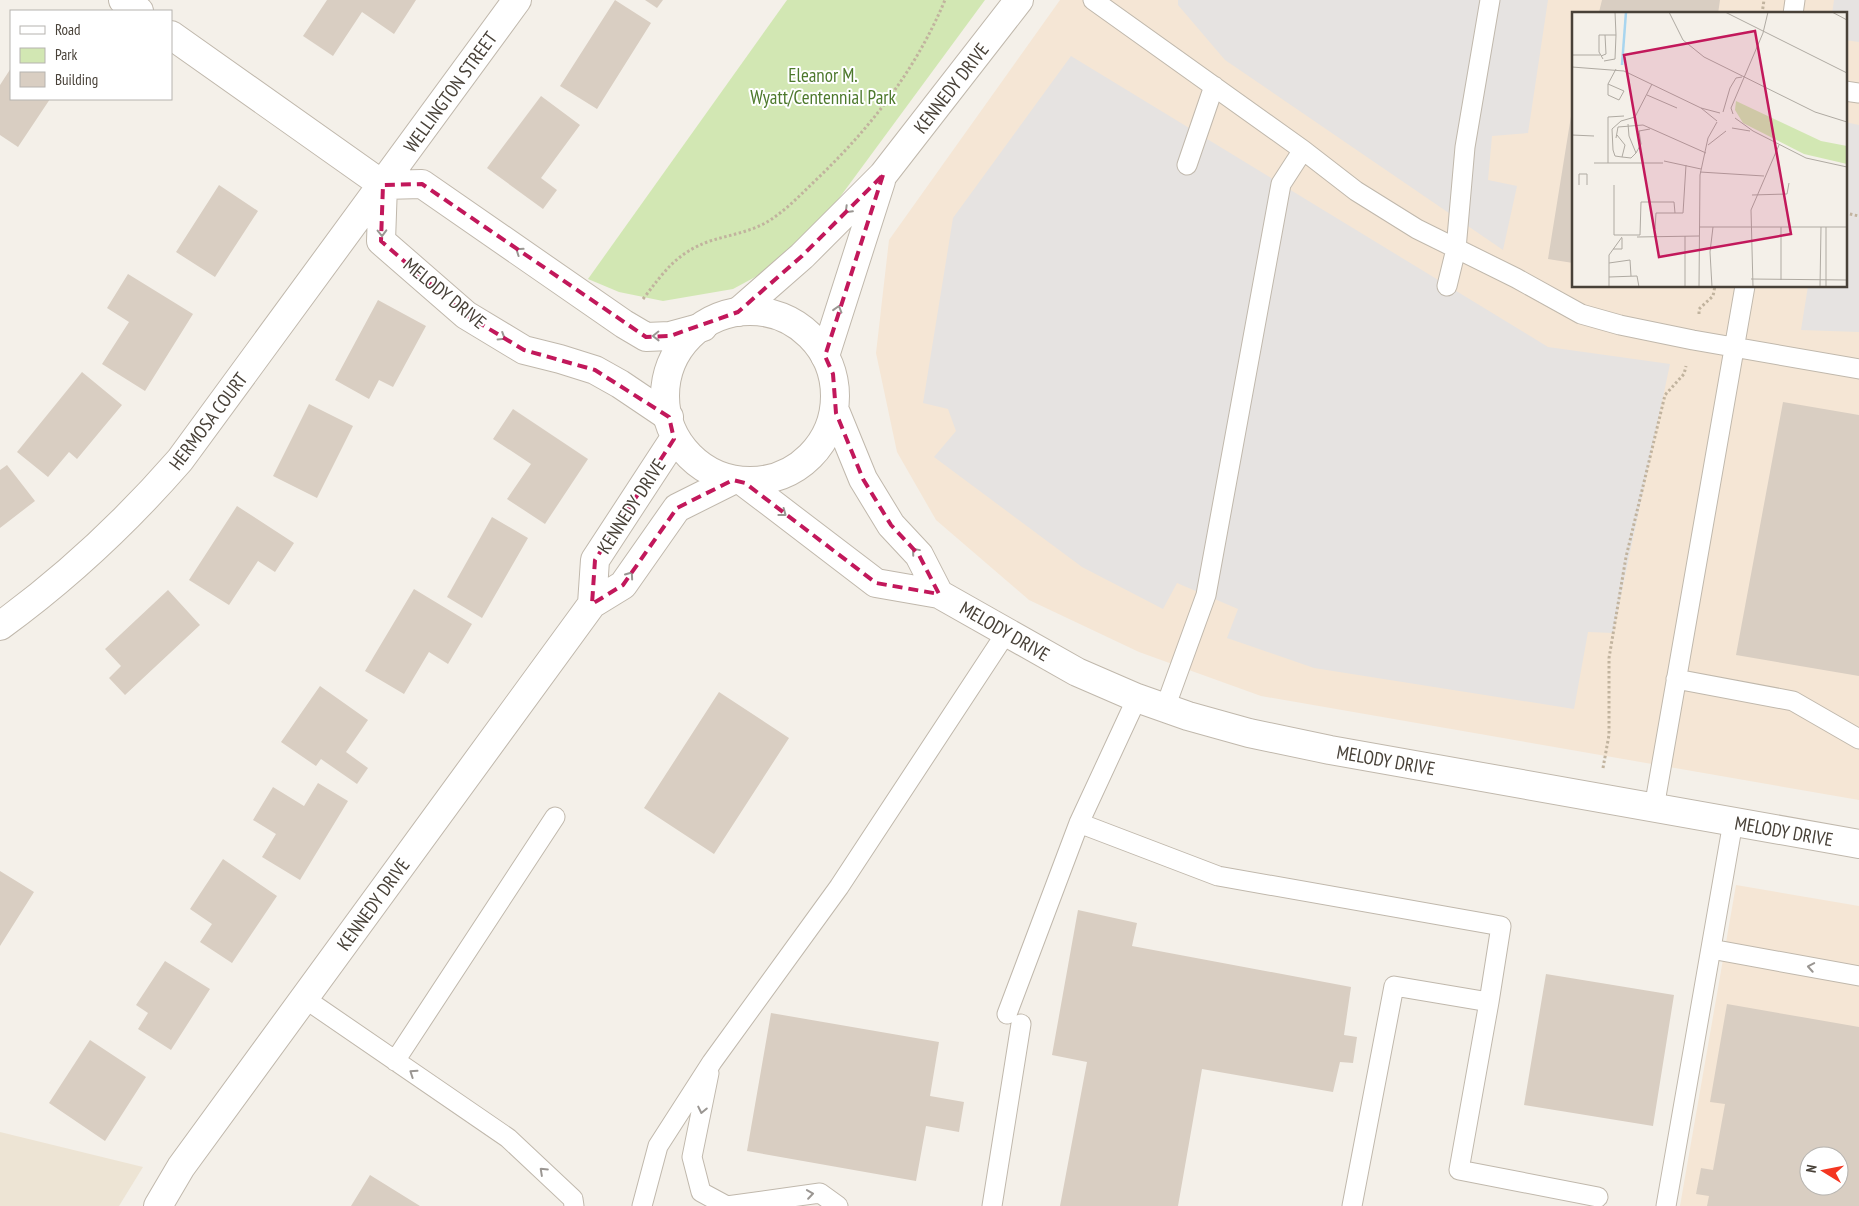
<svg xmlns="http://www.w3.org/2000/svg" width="1859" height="1206" font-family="'PT Sans Narrow',sans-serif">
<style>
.commercial{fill:#f5e6d5;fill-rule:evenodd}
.education{fill:#ede4d4}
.green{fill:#d2e7b3}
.parking{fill:#e6e3e1}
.building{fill:#d9cec2;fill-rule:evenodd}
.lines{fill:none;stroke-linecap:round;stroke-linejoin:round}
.service-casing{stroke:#c0b8ac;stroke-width:21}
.minor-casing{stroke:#c0b8ac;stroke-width:30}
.tertiary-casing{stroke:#c0b8ac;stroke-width:30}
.path{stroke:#c1b39e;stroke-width:3;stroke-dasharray:2.5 2.5;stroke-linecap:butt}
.service{stroke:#fff;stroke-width:19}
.minor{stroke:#fff;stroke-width:28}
.tertiary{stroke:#fff;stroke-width:28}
.oneway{stroke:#9a9692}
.marked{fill:none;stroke:#c2185b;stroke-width:4;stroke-dasharray:10 6;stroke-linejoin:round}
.labels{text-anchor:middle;stroke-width:4;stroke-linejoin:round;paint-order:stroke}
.park-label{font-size:19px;fill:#4d792c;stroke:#fff}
.street-label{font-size:19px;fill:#484138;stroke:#fff}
.inset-river{fill:none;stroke:#a8d5ef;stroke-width:2.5}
.inset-road{fill:none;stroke:#afaaa2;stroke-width:1}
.view{fill:#c2185b;fill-opacity:0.15;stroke:#c2185b;stroke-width:2.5}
.inset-edge{fill:none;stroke:#484138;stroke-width:2.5}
</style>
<rect width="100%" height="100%" fill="#f4f0e9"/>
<path class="commercial" d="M 1060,0 L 1859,0 L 1859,800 L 1261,696 L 1139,652 L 1029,600 L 936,520 L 897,452 L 876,353 L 889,240 ZM 1573,14 L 1845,14 L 1845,286 L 1573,286 Z
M 1736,885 L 1859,906 L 1859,1206 L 1680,1206 ZM 1809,1156 L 1839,1156 L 1839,1186 L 1809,1186 Z"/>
<path class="education" d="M 0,1132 L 143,1167 L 119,1206 L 0,1206 Z"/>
<path class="green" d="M 787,0 L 985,0 L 798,254 L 733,289 L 663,301 L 619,292 L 588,279 Z"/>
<path class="parking" d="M 1178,0 L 1548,0 L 1528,133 L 1492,136 L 1488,180 L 1517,186 L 1503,250 L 1225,60 L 1178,5 Z
M 1834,0 L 1859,0 L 1859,42 L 1845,40 L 1845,14 L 1832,14 Z
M 1071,56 L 1548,347 L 1670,364 L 1613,633 L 1588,632 L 1574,709 L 1314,668 L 1227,638 L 1238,609 L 1177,583 L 1163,609 L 1082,567 L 934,457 L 956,431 L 948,409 L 923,403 L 953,218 Z
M 1845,122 L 1859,125 L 1859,332 L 1801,330 L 1808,286 L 1845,286 Z"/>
<path class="building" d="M 327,0 L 416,0 L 394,34 L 362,12 L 333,56 L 303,36 Z
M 615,0 L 651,23 L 597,109 L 560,86 Z
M 645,0 L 663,0 L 657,8 Z
M 1602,0 L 1720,0 L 1718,14 L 1608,14 L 1599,12 Z
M 11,68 L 11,99 L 50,99 L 18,147 L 0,135 L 0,85 Z
M 541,96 L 580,125 L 541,178 L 557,190 L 543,209 L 487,168 Z
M 1572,110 L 1573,110 L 1573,263 L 1548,259 Z
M 219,185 L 258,211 L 215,277 L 176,252 Z
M 128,274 L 193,314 L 145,391 L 102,364 L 129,322 L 107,308 Z
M 378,300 L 426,326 L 393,387 L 379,380 L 369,399 L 335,380 Z
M 82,372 L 122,405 L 77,459 L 69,452 L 48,477 L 17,452 Z
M 1783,402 L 1859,415 L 1859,676 L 1736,655 Z
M 309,404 L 353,426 L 317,498 L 273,476 Z
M 513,409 L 588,459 L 545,524 L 507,499 L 531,464 L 493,439 Z
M 7,465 L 35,501 L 0,528 L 0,470 Z
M 237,506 L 294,543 L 275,572 L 258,561 L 229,605 L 189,580 Z
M 492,517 L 528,538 L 482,618 L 447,597 Z
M 414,589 L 472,624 L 448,664 L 429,652 L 404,694 L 365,671 Z
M 168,590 L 200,625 L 125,695 L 109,678 L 121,666 L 105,649 Z
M 320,686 L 368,720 L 346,752 L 368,768 L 357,784 L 321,759 L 316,766 L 281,742 Z
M 719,692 L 789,738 L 714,854 L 644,808 Z
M 318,783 L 348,801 L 300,880 L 262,857 L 276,834 L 253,820 L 273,787 L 304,806 Z
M 223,859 L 277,896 L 232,963 L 200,942 L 212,924 L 190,909 Z
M 0,871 L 34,892 L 0,946 Z
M 1078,910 L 1137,923 L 1132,946 L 1351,987 L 1344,1035 L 1357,1037 L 1353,1063 L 1340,1062 L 1333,1092 L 1202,1069 L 1178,1206 L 1060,1206 L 1087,1062 L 1052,1055 Z
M 165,961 L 210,989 L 171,1050 L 138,1029 L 148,1013 L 136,1005 Z
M 1546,974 L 1674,995 L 1653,1126 L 1524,1105 Z
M 1727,1004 L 1859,1027 L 1859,1206 L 1707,1206 L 1709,1196 L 1696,1194 L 1701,1168 L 1713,1170 L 1725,1104 L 1710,1102 ZM 1809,1156 L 1839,1156 L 1839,1186 L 1809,1186 Z
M 771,1013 L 939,1042 L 930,1096 L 964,1102 L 959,1132 L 926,1126 L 916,1181 L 747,1151 Z
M 90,1040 L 146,1077 L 105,1141 L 49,1103 Z
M 370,1175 L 420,1206 L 351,1206 Z"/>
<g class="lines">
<defs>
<path id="service" d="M 1093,0 L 1303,150 L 1356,191 L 1417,229 L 1516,278 L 1581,314 L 1620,325 L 1693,340 L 1859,369
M 1793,14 L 1795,0
M 1845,91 L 1859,93
M 1187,165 L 1214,86
M 1447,286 L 1456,249 L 1465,147 L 1490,0
M 1676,679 L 1793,701 L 1859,739
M 1165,708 L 1206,595 L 1281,184 L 1303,150
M 1654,808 L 1745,286
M 1079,823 L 1218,876 L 1501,926 L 1489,1002 L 1394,986 L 1352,1206
M 1711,949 L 1859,976
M 304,998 L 508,1138 L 573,1199 L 574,1206
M 1489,1002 L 1459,1170 L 1598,1197
M 1007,1014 L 1079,823 L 1137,698
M 395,1061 L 555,817
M 709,1073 L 692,1157 L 701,1192 L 727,1206 L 820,1193 L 838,1206
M 642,1206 L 658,1146 L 712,1062 L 839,887 L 1006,633
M 992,1206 L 1021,1024
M 1666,1206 L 1733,822"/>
<path id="minor" d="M 123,0 L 139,11
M 171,35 L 383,185 L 422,184 L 624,324 L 646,337 L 670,336 L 703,327
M 383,185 L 381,241 L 466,315 L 524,350 L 560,359 L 595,370 L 620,384 L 669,417
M 738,312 L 802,256 L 883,175 L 1019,0
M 825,356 L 881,181
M 0,626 C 66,578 126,522 180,460 L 517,0"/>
<path id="tertiary" d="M665 396a85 85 0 1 1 170 0a85 85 0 1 1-170 0Z
M 836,413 L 863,479 L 891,525 L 919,555 L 939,594
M 745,483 L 876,583 L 939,594 L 1077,672 L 1137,698 L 1188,716 L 1249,733 L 1330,750 L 1859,844
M 592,604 L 595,560 L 674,439
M 158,1206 L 181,1167 L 592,604 L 623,585 L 677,508 L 733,480"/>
</defs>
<use href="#service" class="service-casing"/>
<use href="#minor" class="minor-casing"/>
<use href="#tertiary" class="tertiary-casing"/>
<path class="path" d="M 1762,14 L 1764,0
M 1845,213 L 1859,216
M 643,299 C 664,272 676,253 710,241 C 729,235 750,232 767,222 C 787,210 802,193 819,177 C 872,126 916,69 945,0
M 1699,314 L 1699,309 L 1713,296 L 1715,286
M 1603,768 L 1609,735 L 1609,658 L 1626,557 L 1665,395 L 1684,374 L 1686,366"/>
<use href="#service" class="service"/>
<use href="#minor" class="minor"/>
<use href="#tertiary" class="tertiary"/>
</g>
<defs><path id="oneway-chevron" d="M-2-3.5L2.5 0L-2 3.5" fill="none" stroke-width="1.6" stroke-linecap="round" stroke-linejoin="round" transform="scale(1.25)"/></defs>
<g class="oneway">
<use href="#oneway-chevron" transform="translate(848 210) rotate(135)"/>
<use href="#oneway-chevron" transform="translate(382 233) rotate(89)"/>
<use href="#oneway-chevron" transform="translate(519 251) rotate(-145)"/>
<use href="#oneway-chevron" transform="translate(838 309) rotate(-73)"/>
<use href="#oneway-chevron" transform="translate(656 336) rotate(179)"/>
<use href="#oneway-chevron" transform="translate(502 337) rotate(32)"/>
<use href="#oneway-chevron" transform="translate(783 513) rotate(37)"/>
<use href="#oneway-chevron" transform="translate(915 551) rotate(-130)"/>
<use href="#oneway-chevron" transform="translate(630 575) rotate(-55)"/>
<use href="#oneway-chevron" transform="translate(1811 967) rotate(-170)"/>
<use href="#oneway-chevron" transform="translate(413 1073) rotate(-146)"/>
<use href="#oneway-chevron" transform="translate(702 1110) rotate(102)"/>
<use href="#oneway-chevron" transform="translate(543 1171) rotate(-137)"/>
<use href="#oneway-chevron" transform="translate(810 1194) rotate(-8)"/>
</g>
<path class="marked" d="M 883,175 L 825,356 L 833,374 L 836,413 L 863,479 L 891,525 L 919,555 L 939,594 L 876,583 L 745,483 L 733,480 L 677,508 L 623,585 L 592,604 L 595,560 L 674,439 L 669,417 L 595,370 L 524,350 L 466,315 L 381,241 L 383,185 L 422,184 L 646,337 L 670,336 L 738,312 L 802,256 Z"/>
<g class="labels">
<g class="park-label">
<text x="823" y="82">Eleanor M.<tspan x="823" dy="22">Wyatt/Centennial Park</tspan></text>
</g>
<g class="street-label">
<text transform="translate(951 88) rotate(-52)" y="7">KENNEDY DRIVE</text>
<text transform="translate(450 92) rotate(-54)" y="7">WELLINGTON STREET</text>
<text transform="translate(445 293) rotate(39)" y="7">MELODY DRIVE</text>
<text transform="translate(208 421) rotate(-53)" y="7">HERMOSA COURT</text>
<text transform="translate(631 506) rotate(-57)" y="7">KENNEDY DRIVE</text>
<text transform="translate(1005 631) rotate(30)" y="7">MELODY DRIVE</text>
<text transform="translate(1386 760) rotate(10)" y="7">MELODY DRIVE</text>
<text transform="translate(1784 831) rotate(10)" y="7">MELODY DRIVE</text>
<text transform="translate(373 904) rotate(-54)" y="7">KENNEDY DRIVE</text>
</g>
</g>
<g transform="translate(1572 12)">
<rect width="275" height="275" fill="#f4f0e9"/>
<path d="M 164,89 L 249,129 L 275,134 L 275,152 L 232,142 L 171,111 L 163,98 Z" fill="#d2e7b3"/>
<path class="inset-river" d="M 50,53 L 54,0"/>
<path class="inset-road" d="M 43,0 L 44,23M 97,0 L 111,28 L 132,45 L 243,100 L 275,110M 153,0 L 275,61M 260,0 L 275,8M 0,43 L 28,43M 29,44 L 34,42 L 33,23 L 44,23 L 43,47 L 32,49M 31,47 L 27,40 L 27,23 L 33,23M 0,55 L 52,59 L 129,96 L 145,109M 36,72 L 36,83 L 47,88 L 52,79 L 36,72 L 44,57M 75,83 L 105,96M 129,96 L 148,101M 151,100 L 158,76 L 164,66 L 170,65M 161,102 L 159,96 L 191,21 L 196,0M 163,106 L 181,119 L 234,146 L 275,155M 160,116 L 178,119M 0,123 L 22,124M 45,123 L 53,133 L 50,145 L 43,144 L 41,138 L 40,117 L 49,109 L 63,105 L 80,72M 44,126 L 46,115 L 71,113 L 134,141M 136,133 L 154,119M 64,141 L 69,132 L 67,119 L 78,117M 50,145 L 59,146 L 64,141 L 57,124 L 56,112M 92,149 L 129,157M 22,151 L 91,151M 36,151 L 36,105 L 52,104M 128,160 L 192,164M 7,173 L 7,162 L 15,162 L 15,173M 42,173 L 42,223 L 68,223 L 69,190 L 102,190 L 103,201 L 111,201 L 114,153M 180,183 L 215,182 L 217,171M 127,215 L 275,215M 209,215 L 209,268M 83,217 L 84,201 L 103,201M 113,224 L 113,275M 65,225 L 127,224M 41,237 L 50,237 L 50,226M 37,251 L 58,248 L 59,264M 37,265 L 37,243 L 50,225M 179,267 L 275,268M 37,275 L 37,265 L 65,264 L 67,275M 127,275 L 128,163 L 136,126 L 145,110M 140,275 L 138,240 L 141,215M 181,275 L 179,198 L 207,133M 248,275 L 249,215M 254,275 L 254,215"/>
<path class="view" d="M 183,19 L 219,222 L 87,245 L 52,43 Z"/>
<rect width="275" height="275" class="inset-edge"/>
</g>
<rect x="10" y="10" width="162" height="90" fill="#ffffff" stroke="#b6b3af"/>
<rect x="20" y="26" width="25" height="8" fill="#ffffff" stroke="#b6b3af"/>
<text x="55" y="35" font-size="15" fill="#484138">Road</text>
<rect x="20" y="48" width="25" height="15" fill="#d2e7b3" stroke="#b6b3af"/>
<text x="55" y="60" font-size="15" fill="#484138">Park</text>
<rect x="20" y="72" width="25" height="15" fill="#d9cec2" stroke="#b6b3af"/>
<text x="55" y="85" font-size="15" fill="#484138">Building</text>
<g transform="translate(1824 1171) rotate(280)"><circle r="24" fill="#ffffff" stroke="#b6b3af"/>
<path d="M0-4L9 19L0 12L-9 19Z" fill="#f43621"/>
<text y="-8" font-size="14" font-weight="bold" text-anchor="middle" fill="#484138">N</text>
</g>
</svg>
